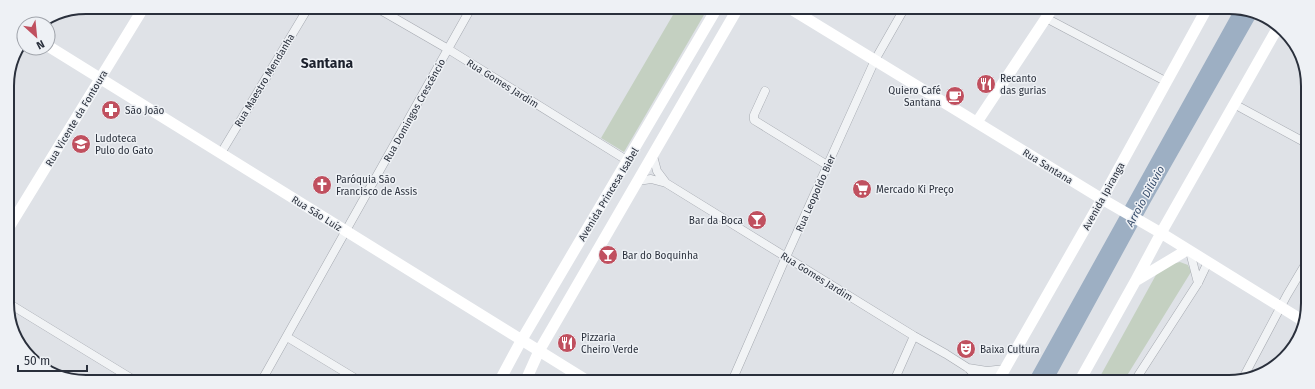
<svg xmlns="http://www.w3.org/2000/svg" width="1315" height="389" font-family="'Fira Sans',sans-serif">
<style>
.green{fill:#c4d0c1}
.water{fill:#9dafc3}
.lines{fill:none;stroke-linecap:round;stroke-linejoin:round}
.street-casing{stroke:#a5a9b0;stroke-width:9}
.street{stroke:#f1f3f5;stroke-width:8}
.secondary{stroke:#fff;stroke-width:11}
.labels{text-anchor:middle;stroke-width:3;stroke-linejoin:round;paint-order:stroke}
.poi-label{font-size:10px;fill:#2a303c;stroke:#eef1f5;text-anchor:start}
.street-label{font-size:10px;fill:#2a303c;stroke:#eef1f5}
.water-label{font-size:11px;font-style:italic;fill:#384e6c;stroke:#eef1f5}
.district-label{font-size:14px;font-weight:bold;fill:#1c212d;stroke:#eef1f5}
.rim{fill:none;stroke:#2a303c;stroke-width:2}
</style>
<rect width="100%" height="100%" fill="#dfe2e7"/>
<path class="green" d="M 677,8 L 708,8 L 624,152 L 601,138 Z
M 1180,262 L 1188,265 L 1191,272 L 1123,382 L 1097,382 L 1157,273 L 1168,265 Z"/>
<path class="water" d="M 1234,10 L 1249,10 L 1257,15 L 1149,205 L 1053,381 L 1028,381 Z"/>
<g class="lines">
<defs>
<path id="street" d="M 377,8 L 448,49 L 628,161
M 1046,18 L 1167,82
M 765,91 L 754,115 L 754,120 L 827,165
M 1234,104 L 1306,143
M 221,153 L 308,8
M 653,156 L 657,171 L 666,183
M 638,181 L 651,179 L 666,183 L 914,336 L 946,354 L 968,368 L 981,381
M 1190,252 L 1198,283
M 8,303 L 134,380
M 287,337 L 358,380
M 968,368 L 987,371 L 1005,369
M 1243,378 L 1287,295 L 1306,263
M 262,380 L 471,8
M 732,381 L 786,257 L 875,60 L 904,9
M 894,381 L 914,336
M 1134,382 L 1198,283 L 1208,262"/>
</defs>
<use href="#street" class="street-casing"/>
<use href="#street" class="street"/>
<path class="secondary" d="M 791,9 L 1102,199 L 1161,233 L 1305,322
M 48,46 L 586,380
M 977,122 L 1052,9
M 8,229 L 144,7
M 1137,280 L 1187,250
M 500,380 L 521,341 L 717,8
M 526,380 L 539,351 L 738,8
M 998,381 L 1102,199 L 1206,10
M 1079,382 L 1136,280 L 1161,233 L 1278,27"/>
</g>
<defs>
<symbol id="restaurant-disc" viewBox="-11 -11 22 22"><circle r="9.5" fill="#c0505f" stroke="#eef1f5"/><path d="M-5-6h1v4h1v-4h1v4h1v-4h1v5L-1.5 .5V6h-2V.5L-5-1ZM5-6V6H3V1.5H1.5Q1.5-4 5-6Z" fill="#fff"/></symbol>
<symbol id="cafe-disc" viewBox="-11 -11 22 22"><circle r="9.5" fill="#c0505f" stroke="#eef1f5"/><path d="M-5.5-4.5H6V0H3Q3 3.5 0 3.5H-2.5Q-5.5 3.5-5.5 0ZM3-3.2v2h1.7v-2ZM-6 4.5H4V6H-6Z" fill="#fff"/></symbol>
<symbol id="pharmacy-disc" viewBox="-11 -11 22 22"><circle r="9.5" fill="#c0505f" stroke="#eef1f5"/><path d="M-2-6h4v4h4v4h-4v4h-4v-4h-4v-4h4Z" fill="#fff"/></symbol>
<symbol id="school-disc" viewBox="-11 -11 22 22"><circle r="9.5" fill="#c0505f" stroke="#eef1f5"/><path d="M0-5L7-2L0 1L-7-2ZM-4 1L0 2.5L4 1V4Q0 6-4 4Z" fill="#fff"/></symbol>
<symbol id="church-disc" viewBox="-11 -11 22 22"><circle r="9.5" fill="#c0505f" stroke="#eef1f5"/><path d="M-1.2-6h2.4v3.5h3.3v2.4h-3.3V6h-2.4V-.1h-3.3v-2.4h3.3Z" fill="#fff"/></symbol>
<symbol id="supermarket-disc" viewBox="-11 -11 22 22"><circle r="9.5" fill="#c0505f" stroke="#eef1f5"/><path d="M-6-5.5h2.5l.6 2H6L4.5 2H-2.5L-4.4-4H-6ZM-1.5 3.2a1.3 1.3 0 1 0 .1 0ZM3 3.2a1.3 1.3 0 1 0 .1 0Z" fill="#fff"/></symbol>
<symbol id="bar-disc" viewBox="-11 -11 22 22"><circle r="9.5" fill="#c0505f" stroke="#eef1f5"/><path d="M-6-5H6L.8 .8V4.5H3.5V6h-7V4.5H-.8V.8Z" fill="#fff"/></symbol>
<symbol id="theatre-disc" viewBox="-11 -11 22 22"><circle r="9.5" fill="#c0505f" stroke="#eef1f5"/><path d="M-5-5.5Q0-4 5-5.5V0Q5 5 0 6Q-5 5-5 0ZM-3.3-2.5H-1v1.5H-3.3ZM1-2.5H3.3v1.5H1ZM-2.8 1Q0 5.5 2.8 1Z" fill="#fff"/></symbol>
</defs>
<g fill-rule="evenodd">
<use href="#restaurant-disc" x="975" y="73" width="22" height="22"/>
<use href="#cafe-disc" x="944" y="85" width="22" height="22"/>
<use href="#pharmacy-disc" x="100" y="99" width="22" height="22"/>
<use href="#school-disc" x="70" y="133" width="22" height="22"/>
<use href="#church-disc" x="311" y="174" width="22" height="22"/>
<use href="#supermarket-disc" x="851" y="178" width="22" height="22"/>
<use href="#bar-disc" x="746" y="209" width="22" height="22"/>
<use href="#bar-disc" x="597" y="244" width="22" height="22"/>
<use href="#restaurant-disc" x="556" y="332" width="22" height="22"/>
<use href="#theatre-disc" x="955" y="338" width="22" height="22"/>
</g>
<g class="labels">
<g class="poi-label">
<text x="1000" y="82">Recanto<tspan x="1000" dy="12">das gurias</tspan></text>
<text x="941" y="94" text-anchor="end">Quiero Café<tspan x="941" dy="12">Santana</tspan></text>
<text x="125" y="114">São João</text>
<text x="95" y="142">Ludoteca<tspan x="95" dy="12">Pulo do Gato</tspan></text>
<text x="336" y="183">Paróquia São<tspan x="336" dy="12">Francisco de Assis</tspan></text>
<text x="876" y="193">Mercado Ki Preço</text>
<text x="743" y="224" text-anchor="end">Bar da Boca</text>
<text x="622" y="259">Bar do Boquinha</text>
<text x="581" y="341">Pizzaria<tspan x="581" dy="12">Cheiro Verde</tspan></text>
<text x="980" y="353">Baixa Cultura</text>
</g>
<g class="street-label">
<text transform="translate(264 80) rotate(-59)" y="4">Rua Maestro Mendanha</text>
<text transform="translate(503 83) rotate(32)" y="4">Rua Gomes Jardim</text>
<text transform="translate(414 110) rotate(-61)" y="4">Rua Domingos Crescêncio</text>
<text transform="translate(76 118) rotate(-59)" y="4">Rua Vicente da Fontoura</text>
<text transform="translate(1048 166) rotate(32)" y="4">Rua Santana</text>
<text transform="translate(815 193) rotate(-66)" y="4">Rua Leopoldo Bier</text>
<text transform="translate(608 194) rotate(-59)" y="4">Avenida Princesa Isabel</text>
<text transform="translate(1103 196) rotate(-61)" y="4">Avenida Ipiranga</text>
<text transform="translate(317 213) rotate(32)" y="4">Rua São Luiz</text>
<text transform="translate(817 276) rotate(32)" y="4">Rua Gomes Jardim</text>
</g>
<g class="water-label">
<text transform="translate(1145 196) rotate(-61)" y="4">Arroio Dilúvio</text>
</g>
<g class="district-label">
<text x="327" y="68">Santana</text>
</g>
</g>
<path d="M0 0H1315V389H0ZM86 14H1229A72 72 0 0 1 1301 86V303A72 72 0 0 1 1229 375H86A72 72 0 0 1 14 303V86A72 72 0 0 1 86 14Z" fill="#eef1f5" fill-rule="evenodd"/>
<path class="rim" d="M86 14H1229A72 72 0 0 1 1301 86V303A72 72 0 0 1 1229 375H86A72 72 0 0 1 14 303V86A72 72 0 0 1 86 14Z"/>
<g transform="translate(36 36) rotate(153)"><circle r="19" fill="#eef1f5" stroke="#a0a4ab"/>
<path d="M0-3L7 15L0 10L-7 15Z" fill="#c0505f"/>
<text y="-6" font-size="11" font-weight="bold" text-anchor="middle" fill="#2a303c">N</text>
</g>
<path d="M18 365v6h69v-6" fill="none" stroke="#2a303c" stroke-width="2"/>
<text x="24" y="365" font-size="12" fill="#2a303c" stroke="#eef1f5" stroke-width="3" paint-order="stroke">50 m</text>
</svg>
